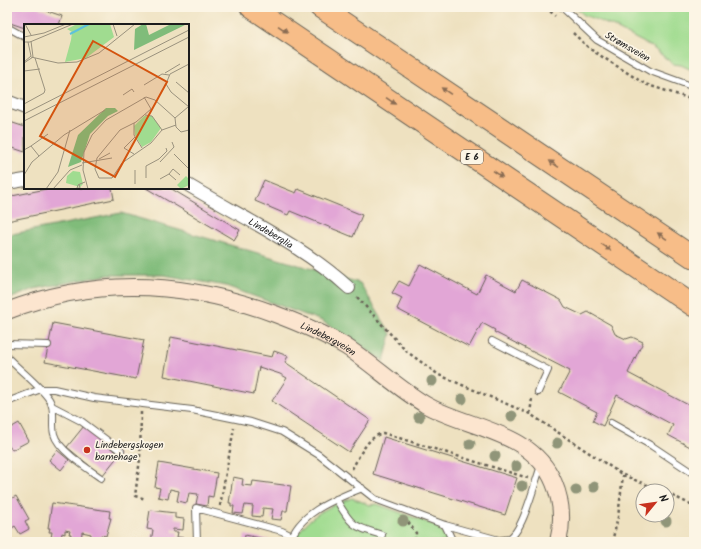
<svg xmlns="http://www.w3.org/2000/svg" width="701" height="549" font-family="Kalam,sans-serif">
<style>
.green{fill:#a0dc90;stroke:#5e7c56}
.forest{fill:#80bc7a;stroke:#4e6c4b}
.building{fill:#e2a6d6}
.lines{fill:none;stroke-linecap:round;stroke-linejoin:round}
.lane-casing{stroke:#666155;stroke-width:8}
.street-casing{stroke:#666155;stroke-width:14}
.secondary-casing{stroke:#666155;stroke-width:18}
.highway-casing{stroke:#666155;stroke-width:23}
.path{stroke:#666155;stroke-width:2.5;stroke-dasharray:3 3;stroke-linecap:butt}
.lane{stroke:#fff;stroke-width:6}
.street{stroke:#fff;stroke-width:12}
.secondary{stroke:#fce5cf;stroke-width:16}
.highway{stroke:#f7bd88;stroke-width:21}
.tree{fill:#909579}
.oneway{fill:#8a6c52}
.poi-dot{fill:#c8321e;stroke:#fcf5e5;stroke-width:1.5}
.labels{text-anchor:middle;stroke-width:3.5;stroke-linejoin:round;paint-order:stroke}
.shield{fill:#fcf5e5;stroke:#5f5d58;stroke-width:1}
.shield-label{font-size:9px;font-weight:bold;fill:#1c1c1c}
.street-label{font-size:10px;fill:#1c1c1c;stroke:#fcf5e5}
.poi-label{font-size:10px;fill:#1c1c1c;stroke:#fcf5e5;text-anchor:start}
.inset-river{fill:none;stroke:#5dc2db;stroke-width:2}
.inset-road{fill:none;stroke:#9a927e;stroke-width:1}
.view{fill:#d4530e;fill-opacity:0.15;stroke:#d4530e;stroke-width:2}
.inset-edge{fill:none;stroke:#1c1c1c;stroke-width:2}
</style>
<rect width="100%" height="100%" fill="#fcf5e5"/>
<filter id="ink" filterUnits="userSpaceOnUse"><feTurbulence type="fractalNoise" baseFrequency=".025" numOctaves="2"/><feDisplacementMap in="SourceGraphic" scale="8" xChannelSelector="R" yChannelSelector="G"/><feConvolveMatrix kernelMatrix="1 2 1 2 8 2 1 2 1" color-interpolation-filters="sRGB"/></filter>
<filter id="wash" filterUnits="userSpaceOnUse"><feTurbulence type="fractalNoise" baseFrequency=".012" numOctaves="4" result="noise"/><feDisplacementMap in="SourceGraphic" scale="16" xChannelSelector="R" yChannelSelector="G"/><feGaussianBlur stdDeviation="0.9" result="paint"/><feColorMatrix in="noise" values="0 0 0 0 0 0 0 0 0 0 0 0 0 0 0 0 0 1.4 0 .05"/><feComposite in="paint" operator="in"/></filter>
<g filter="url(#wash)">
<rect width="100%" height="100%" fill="#eee1c0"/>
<path class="green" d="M 575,7 L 694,7 L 694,71 L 681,65 L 673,64 L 652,47 L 612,26 L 584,15 Z
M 352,498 L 370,505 L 377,504 L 437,526 L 448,542 L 294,542 C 305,517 327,507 352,498 Z"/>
<path class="forest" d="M 121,213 L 360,283 L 391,334 L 384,361 L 322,321 L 226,286 L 164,275 L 108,275 L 34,289 L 7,300 L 7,235 Z"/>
<g id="blocks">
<path class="building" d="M 7,7 L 36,7 L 62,16 L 59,25 L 25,25 L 25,28 L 7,22 Z
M 7,121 L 25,127 L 25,152 L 7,146 Z
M 264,180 L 296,193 L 298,189 L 362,215 L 353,237 L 290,211 L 288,215 L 255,201 Z
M 51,188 L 112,188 L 114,199 L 7,221 L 7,197 Z
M 146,188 L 170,188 L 240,230 L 234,240 Z
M 420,264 L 477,294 L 486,275 L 516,291 L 522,280 L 561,300 L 565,307 L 582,315 L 588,312 L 611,325 L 615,334 L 626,339 L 632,337 L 643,342 L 628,373 L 694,408 L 694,449 L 668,435 L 673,425 L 617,395 L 603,426 L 593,421 L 597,412 L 559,392 L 570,371 L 494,332 L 495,330 L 482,323 L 469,347 L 397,309 L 402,298 L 392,293 L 399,281 L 409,286 Z
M 53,323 L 144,340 L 136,379 L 45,362 Z
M 171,337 L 262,355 L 272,357 L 274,351 L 288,356 L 285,362 L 370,420 L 349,452 L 272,401 L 287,378 L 280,374 L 259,367 L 254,394 L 164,376 Z
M 7,414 L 8,414 L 12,419 L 7,422 Z
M 19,423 L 29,441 L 12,450 L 9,446 L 7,447 L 7,430 Z
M 84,426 L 119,455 L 102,476 L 67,447 Z
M 384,437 L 517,478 L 505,515 L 373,474 Z
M 57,450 L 69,460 L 61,470 L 49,460 Z
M 159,463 L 217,473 L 213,497 L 208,496 L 207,506 L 196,504 L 198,494 L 189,493 L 187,503 L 177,501 L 179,491 L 170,489 L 168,499 L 158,497 L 160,488 L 155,487 Z
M 233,477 L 243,479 L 242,485 L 252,486 L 253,481 L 291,486 L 287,511 L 283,511 L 281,520 L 271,519 L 273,509 L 263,508 L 262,517 L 252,516 L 253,506 L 245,505 L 243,514 L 233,513 L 234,506 L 231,506 L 231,503 L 229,503 Z
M 16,496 L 29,519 L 25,521 L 29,529 L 20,534 L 15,526 L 12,528 L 9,524 L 7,525 L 7,501 Z
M 52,503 L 110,511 L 109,518 L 111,518 L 106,536 L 101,535 L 100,542 L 90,542 L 91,534 L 82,532 L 81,542 L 79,542 L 70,541 L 71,534 L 69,534 L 70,531 L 65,530 L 65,534 L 62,533 L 61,540 L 51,538 L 52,532 L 49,532 L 50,528 L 48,528 Z
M 150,510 L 175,513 L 175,518 L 184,519 L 183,530 L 173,529 L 173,532 L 178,532 L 177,537 L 187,538 L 186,542 L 151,542 L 153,530 L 147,529 Z
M 245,535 L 270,540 L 269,542 L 244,542 Z"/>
</g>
</g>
<g filter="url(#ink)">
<use href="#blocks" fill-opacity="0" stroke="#666155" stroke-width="1"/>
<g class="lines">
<defs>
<path id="lane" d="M 562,7 L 597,40 L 650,71 L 694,87
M 7,27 L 25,37
M 492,341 L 548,370 L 538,392
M 7,344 L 48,345
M 7,357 C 19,370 43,388 50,401 C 56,411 51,423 54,434 C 58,450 88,469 101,478
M 7,402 L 41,389 L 54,389 L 94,398 L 192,410 L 251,422 L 282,432 L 319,455 L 375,499 L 445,525 L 499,540 C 501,540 505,540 508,539 C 523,533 535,481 541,466
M 52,406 L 81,421 L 121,451
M 611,423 L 652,446 L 694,474
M 336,499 C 352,527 353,526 382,535
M 445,525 L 453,542
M 197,542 L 196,508 L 282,531 L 292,536
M 290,542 C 299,512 336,499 362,488"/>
<g id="street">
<path d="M 7,101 L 25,108"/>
<path d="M 7,183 L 25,180"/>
<path id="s1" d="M 188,185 C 241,217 304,246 349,288"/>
</g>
<g id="secondary">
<path id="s2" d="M 7,311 C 96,276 186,281 275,314 C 299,323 323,333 345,346 C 373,364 397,388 426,405 C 469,429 533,431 554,483 C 562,502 563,522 558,542"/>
</g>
<path id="highway" d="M 251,7 L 694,306
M 320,7 L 694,258"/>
</defs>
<use href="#lane" class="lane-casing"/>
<use href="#street" class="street-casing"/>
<use href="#secondary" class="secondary-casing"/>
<use href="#highway" class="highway-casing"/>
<path class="path" d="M 546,7 L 555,16
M 573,33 L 590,49 L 645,84 L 694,100
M 357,297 L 406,351 L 439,375 L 530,414 L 623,475 L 661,491
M 141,412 L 140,459 L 135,496 L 146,499
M 530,414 L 532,398
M 352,469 C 360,455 367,437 383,433 L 528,478
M 667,493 L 694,506
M 220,506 L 234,428
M 408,522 L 416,533 L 415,542
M 612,542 L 618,517 L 623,475"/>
<use href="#lane" class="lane"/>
<use href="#street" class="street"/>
<use href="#secondary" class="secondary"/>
<use href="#highway" class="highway"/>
</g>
<g class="tree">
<circle cx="432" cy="381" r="5.5"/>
<circle cx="462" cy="399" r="5.5"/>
<circle cx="512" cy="416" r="5.5"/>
<circle cx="419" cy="417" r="5.5"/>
<circle cx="557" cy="443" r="5.5"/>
<circle cx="470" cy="444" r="5.5"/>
<circle cx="495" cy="456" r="5.5"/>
<circle cx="516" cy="466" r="5.5"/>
<circle cx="522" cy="486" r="5.5"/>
<circle cx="594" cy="487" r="5.5"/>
<circle cx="576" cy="490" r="5.5"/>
<circle cx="403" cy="521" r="5.5"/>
<circle cx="666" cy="521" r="5.5"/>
</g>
<defs><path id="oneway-solid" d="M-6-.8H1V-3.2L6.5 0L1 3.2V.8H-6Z"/></defs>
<g class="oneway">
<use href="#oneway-solid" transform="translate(283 29) rotate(34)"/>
<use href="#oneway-solid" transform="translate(446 91) rotate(-146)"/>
<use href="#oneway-solid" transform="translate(391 101) rotate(34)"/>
<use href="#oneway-solid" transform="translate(554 164) rotate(-146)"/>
<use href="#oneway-solid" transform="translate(498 174) rotate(34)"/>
<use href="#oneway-solid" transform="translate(662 236) rotate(-146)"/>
<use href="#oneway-solid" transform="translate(606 247) rotate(34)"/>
</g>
</g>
<circle class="poi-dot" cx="87" cy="450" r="4"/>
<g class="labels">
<rect class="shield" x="461" y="150" width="22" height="14" rx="3"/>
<g class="shield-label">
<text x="472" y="160">E 6</text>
</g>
<g class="street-label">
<text transform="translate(628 46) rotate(30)" y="4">Strømsveien</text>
<text dy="4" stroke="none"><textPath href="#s1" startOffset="96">Lindeberglia</textPath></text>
<text dy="4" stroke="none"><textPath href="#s2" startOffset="333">Lindebergveien</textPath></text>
</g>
<g class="poi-label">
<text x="95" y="448">Lindebergskogen<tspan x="95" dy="12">barnehage</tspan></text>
</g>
</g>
<g transform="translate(24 24)">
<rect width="165" height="165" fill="#eee1c0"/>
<path d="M 53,0 L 86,0 L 90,13 L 62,34 L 41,38 L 47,16 L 48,8 L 43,5 ZM 120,92 L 128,92 L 137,104 L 127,118 L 118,123 L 111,111 L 110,102 ZM 49,147 L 56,148 L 59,160 L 56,163 L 42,159 L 43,152 ZM 162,152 L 165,155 L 165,161 L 157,165 L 153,161 Z" fill="#a0dc90"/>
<path d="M 119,0 L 122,0 L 125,11 L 147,0 L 163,0 L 110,26 L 111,5 ZM 82,84 L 91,84 L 94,87 L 84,92 L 66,110 L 57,138 L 44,143 L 54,111 Z" fill="#80bc7a"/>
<path class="inset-river" d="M 46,10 L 65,0"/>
<path class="inset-road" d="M 1,0 L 7,11M 89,0 L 93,12M 0,13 L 20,9 L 42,0M 0,18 L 6,18 L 49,0M 7,33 L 34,39 L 53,38 L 75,29 L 111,0M 0,38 L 7,32 L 4,18M 0,39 L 9,33 L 7,17M 165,40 L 146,50 L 142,60 L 147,68 L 165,83M 0,47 L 16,45M 141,49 L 156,40M 152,58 L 165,69M 120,61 L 138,50 L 145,51M 99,71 L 108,65 L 110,68M 120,73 L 127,85 L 112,98 L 96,106 L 73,134 L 71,145 L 75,154 L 88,154 L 98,139 L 127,119 L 138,106 L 128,92 L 121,91M 0,80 L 20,69 L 21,66 L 11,34M 0,90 L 165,6M 151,94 L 152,103 L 157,108 L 165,106M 151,94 L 164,83M 0,97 L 165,13M 110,99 L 110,111 L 118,124M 138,106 L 152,101M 7,122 L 24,110M 0,126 L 7,122 L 15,132M 110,130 L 100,124 L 111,113M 150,130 L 164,144M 75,135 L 86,129M 136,138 L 150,123 L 148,118M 58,139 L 88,134M 111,146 L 111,160M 145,150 L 149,145 L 156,151M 0,151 L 8,138 L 40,111 L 81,86M 122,154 L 122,142 L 135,135 L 143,127 L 142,124M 136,155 L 145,150 L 152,156M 55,160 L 56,164 L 53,164 L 54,161 L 56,160 L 61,158M 22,165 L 34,148 L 46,106M 29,165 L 46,146 L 58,141M 64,165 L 59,146 L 60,128 L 68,111 L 82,96 L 122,73 L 131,76 L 151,94"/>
<path class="view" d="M 69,17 L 143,58 L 91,153 L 16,112 Z"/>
<rect width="165" height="165" class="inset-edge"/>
</g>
<rect width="701" height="549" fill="none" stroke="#fcf5e5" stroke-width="24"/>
<g transform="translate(655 503) rotate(61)"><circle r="19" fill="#fcf5e5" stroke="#a29e95"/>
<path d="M0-3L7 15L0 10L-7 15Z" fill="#c8321e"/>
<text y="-6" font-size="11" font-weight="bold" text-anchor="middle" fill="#1c1c1c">N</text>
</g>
</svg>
